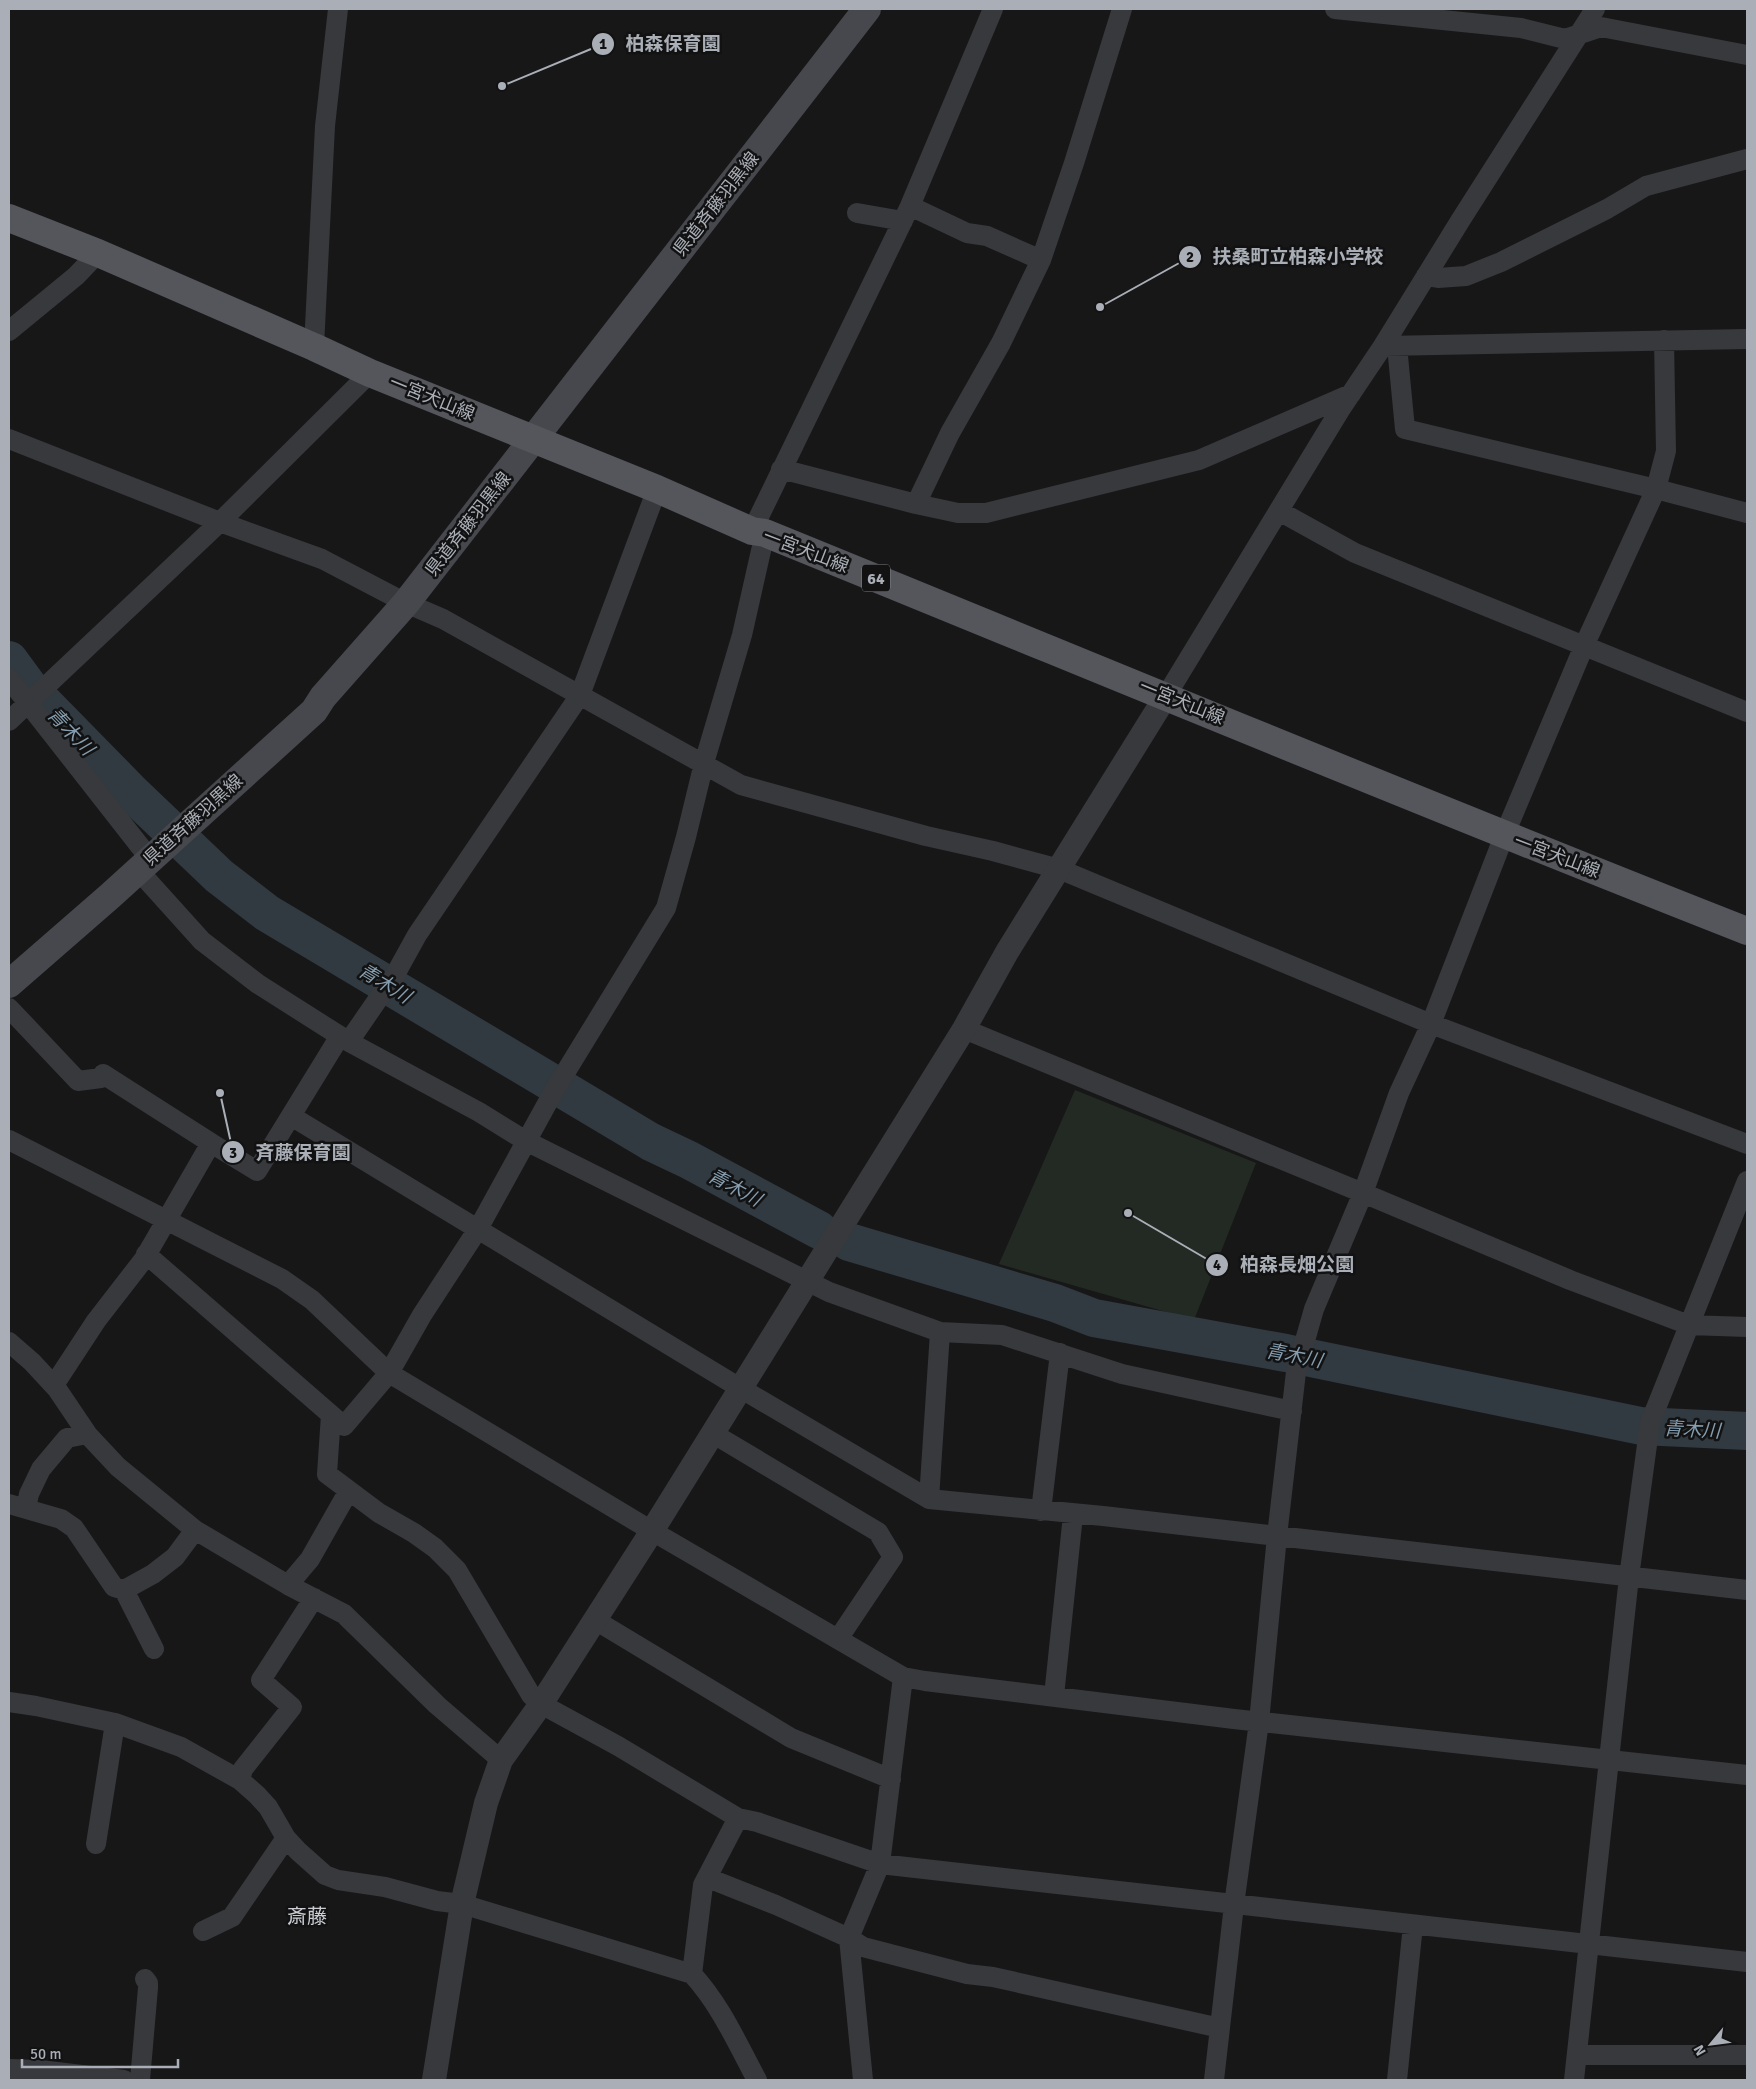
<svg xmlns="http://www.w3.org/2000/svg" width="1756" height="2089" font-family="Signika,'Noto Sans JP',sans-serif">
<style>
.green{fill:#232a24}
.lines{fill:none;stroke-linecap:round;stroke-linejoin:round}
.river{stroke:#313a40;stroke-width:38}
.minor{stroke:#38393d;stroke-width:20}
.tertiary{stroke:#38393d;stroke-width:24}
.secondary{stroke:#46484d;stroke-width:28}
.primary{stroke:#54565c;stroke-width:28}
.labels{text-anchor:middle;stroke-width:5;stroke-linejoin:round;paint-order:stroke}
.shield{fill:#121213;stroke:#7c8086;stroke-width:1}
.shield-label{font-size:16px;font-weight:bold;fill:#aaafb7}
.street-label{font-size:18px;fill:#aaafb7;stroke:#121213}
.water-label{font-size:19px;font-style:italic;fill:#859dae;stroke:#121213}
.quarter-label{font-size:20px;fill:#cbcdd3;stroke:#121213}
.leader{fill:none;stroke:#aaafb7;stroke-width:2}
.callout-dot{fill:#aaafb7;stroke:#121213;stroke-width:2}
.mark-label{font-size:15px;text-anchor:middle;font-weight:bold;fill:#111}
.callout-label{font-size:19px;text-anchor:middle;font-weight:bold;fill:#aaafb7;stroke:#121213;stroke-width:5;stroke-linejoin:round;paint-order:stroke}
</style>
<rect width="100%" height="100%" fill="#171718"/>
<path class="green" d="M 1075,1090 L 1256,1163 L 1194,1320 L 999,1264 Z"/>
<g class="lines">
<path class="river" d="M 9,660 L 31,690 L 132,793 L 219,876 L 267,913 L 651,1142 L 689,1160 L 819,1230
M 849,1242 L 1055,1303 L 1094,1318 L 1286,1353 L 1641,1426 L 1747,1431"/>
<path class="minor" d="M 1335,9 L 1521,28 L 1565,39 L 1601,27 L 1747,55
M 910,206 L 967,233 L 987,236 L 1041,260
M 857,213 L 903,221
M 1426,276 L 1438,278 L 1466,276 L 1501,262 L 1607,209 L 1646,186 L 1747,159
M 9,331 L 76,276 L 98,253
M 1385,346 L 1747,339
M 1397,346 L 1405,429 L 1656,489 L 1747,513
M 314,347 L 325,126 L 338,9
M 9,439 L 220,522 L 322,559 L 406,603 L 443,619 L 741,785 L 926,836 L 993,851 L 1059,869 L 1431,1024 L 1747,1144
M 781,469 L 916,504 L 958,513 L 986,513 L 1199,460 L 1351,394
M 916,504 L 950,433 L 1001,343 L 1041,260 L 1074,163 L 1122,9
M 1279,511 L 1355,553 L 1747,712
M 752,531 L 910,206 L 993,9
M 9,679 L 150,859
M 1166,696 L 1340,410 L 1383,346 L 1460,221 L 1595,9
M 9,721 L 220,522 L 370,373
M 138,870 L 202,941 L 258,984 L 340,1036
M 9,1008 L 78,1081 L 101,1078 L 103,1074 L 211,1143
M 964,1029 L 1363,1193 L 1570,1280 L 1689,1325 L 1747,1327
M 351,1043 L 479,1112 L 526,1141 L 829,1292 L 940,1332 L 1002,1335 L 1122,1374 L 1292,1411
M 291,1116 L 740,1388 L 929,1499 L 1103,1516 L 1747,1590
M 9,1140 L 282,1279 L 312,1300 L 389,1373 L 652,1531 L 903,1677 L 925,1681 L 1234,1719 L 1747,1775
M 146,1254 L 344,1426 L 389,1373 L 422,1315 L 478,1229 L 554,1091 L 666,908 L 686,837 L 704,763 L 742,635 L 765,533
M 9,1342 L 32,1362 L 57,1389 L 88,1435 L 118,1467 L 195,1530 L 288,1585 L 344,1614 L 437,1705 L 501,1760
M 54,1385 L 96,1321 L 144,1259 L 211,1143 L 257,1171 L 340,1036 L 351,1043 L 354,1034 L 396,973 L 417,935 L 580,695 L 657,489
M 331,1415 L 327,1474 L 379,1513 L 414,1533 L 435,1548 L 457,1570 L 531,1695 L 541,1704 L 618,1746 L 738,1818 L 757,1822 L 880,1864 L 1747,1962
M 712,1433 L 878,1532 L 893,1557 L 838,1639
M 929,1499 L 940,1332
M 9,1504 L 61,1519 L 74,1528 L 114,1587 L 124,1590 L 154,1649
M 26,1508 L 29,1494 L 41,1469 L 67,1438 L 87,1434
M 1041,1511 L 1060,1353
M 288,1585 L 310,1559 L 348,1492
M 124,1590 L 153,1574 L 175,1557 L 195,1530
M 595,1620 L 791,1738 L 891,1779
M 1054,1696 L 1073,1515
M 9,1702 L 36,1706 L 115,1723 L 181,1747 L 240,1780 L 257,1795 L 268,1807 L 286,1838 L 298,1851 L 325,1875 L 338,1880 L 385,1887 L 437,1901 L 462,1904 L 692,1974 C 720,2004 738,2045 757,2080
M 240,1780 L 243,1769 L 292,1707 L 261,1680 L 314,1598
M 96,1844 L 115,1723
M 708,1878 L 776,1905 L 849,1938 L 863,1947 L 967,1974 L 993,1977 L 1220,2028
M 203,1931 L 232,1917 L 286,1838
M 692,1974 L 703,1885 L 738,1818
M 1577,2055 L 1747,2055
M 9,2069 L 40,2070 L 124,2080
M 140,2080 L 148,1988 L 148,1983 L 145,1979
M 863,2080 L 849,1938 L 880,1864 L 903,1677
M 1214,2080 L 1234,1905 L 1259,1722 L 1277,1536 L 1296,1372 L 1314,1309 L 1363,1193 L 1399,1093 L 1431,1024 L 1504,836 L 1584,646 L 1656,489 L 1666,451 L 1664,340
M 1397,2080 L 1413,1925
M 1574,2080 L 1629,1577 L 1650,1423 L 1747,1181"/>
<path class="tertiary" d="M 434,2080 L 462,1904 L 486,1803 L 501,1760 L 541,1704 L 652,1531 L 964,1029 L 1007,952 L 1166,696"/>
<path class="secondary" d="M 9,984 L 110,896 L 314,711 L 323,697 L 406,603 L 867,9"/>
<path class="primary" d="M 9,218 L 98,253 L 314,347 L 370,373 L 657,489 L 752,531 L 765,533 C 1092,666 1418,802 1747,931"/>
</g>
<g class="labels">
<rect class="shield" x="862" y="564.5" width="28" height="27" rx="4"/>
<g class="shield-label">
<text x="876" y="584">64</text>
</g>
<g class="street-label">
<text transform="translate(716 204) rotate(-52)" y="6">県道斉藤羽黒線</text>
<text transform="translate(432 398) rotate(22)" y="6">一宮犬山線</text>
<text transform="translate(468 524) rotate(-52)" y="6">県道斉藤羽黒線</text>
<text transform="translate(806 551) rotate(21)" y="6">一宮犬山線</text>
<text transform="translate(1182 702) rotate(22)" y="6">一宮犬山線</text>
<text transform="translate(193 820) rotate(-42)" y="6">県道斉藤羽黒線</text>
<text transform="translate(1557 856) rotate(21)" y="6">一宮犬山線</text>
</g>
<g class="water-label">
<text transform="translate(71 731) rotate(46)" y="7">青木川</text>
<text transform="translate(385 983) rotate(31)" y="7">青木川</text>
<text transform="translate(735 1187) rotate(28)" y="7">青木川</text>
<text transform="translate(1294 1355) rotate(11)" y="7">青木川</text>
<text transform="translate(1692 1429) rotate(3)" y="7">青木川</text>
</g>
<g class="quarter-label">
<text x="307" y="1923">斎藤</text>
</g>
</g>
<path class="leader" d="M502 86L603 44M1100 307L1190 257M220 1093L233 1152M1128 1213L1217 1265"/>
<g class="callout-dot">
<circle cx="502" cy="86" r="5"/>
<circle cx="1100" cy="307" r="5"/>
<circle cx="220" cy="1093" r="5"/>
<circle cx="1128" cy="1213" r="5"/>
<circle cx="603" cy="44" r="12"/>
<circle cx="1190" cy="257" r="12"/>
<circle cx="233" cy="1152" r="12"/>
<circle cx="1217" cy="1265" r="12"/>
</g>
<g class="mark-label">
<text x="603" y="49">1</text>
<text x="1190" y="262">2</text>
<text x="233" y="1158">3</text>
<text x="1217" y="1270">4</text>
</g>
<g class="callout-label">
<text x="673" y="50">柏森保育園</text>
<text x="1298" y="263">扶桑町立柏森小学校</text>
<text x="303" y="1159">斉藤保育園</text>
<text x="1297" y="1271">柏森長畑公園</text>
</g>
<rect width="1756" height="2089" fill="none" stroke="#aaafb7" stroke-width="20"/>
<g transform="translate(1711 2044) rotate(241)" stroke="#121213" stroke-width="4" paint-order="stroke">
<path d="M0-4L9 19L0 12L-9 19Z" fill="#aaafb7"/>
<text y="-8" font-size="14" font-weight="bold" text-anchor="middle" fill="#aaafb7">N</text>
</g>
<path d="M22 2059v8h156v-8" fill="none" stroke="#aaafb7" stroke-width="2.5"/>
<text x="30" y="2059" font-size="15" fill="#aaafb7" stroke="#121213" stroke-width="4" paint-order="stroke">50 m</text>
</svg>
